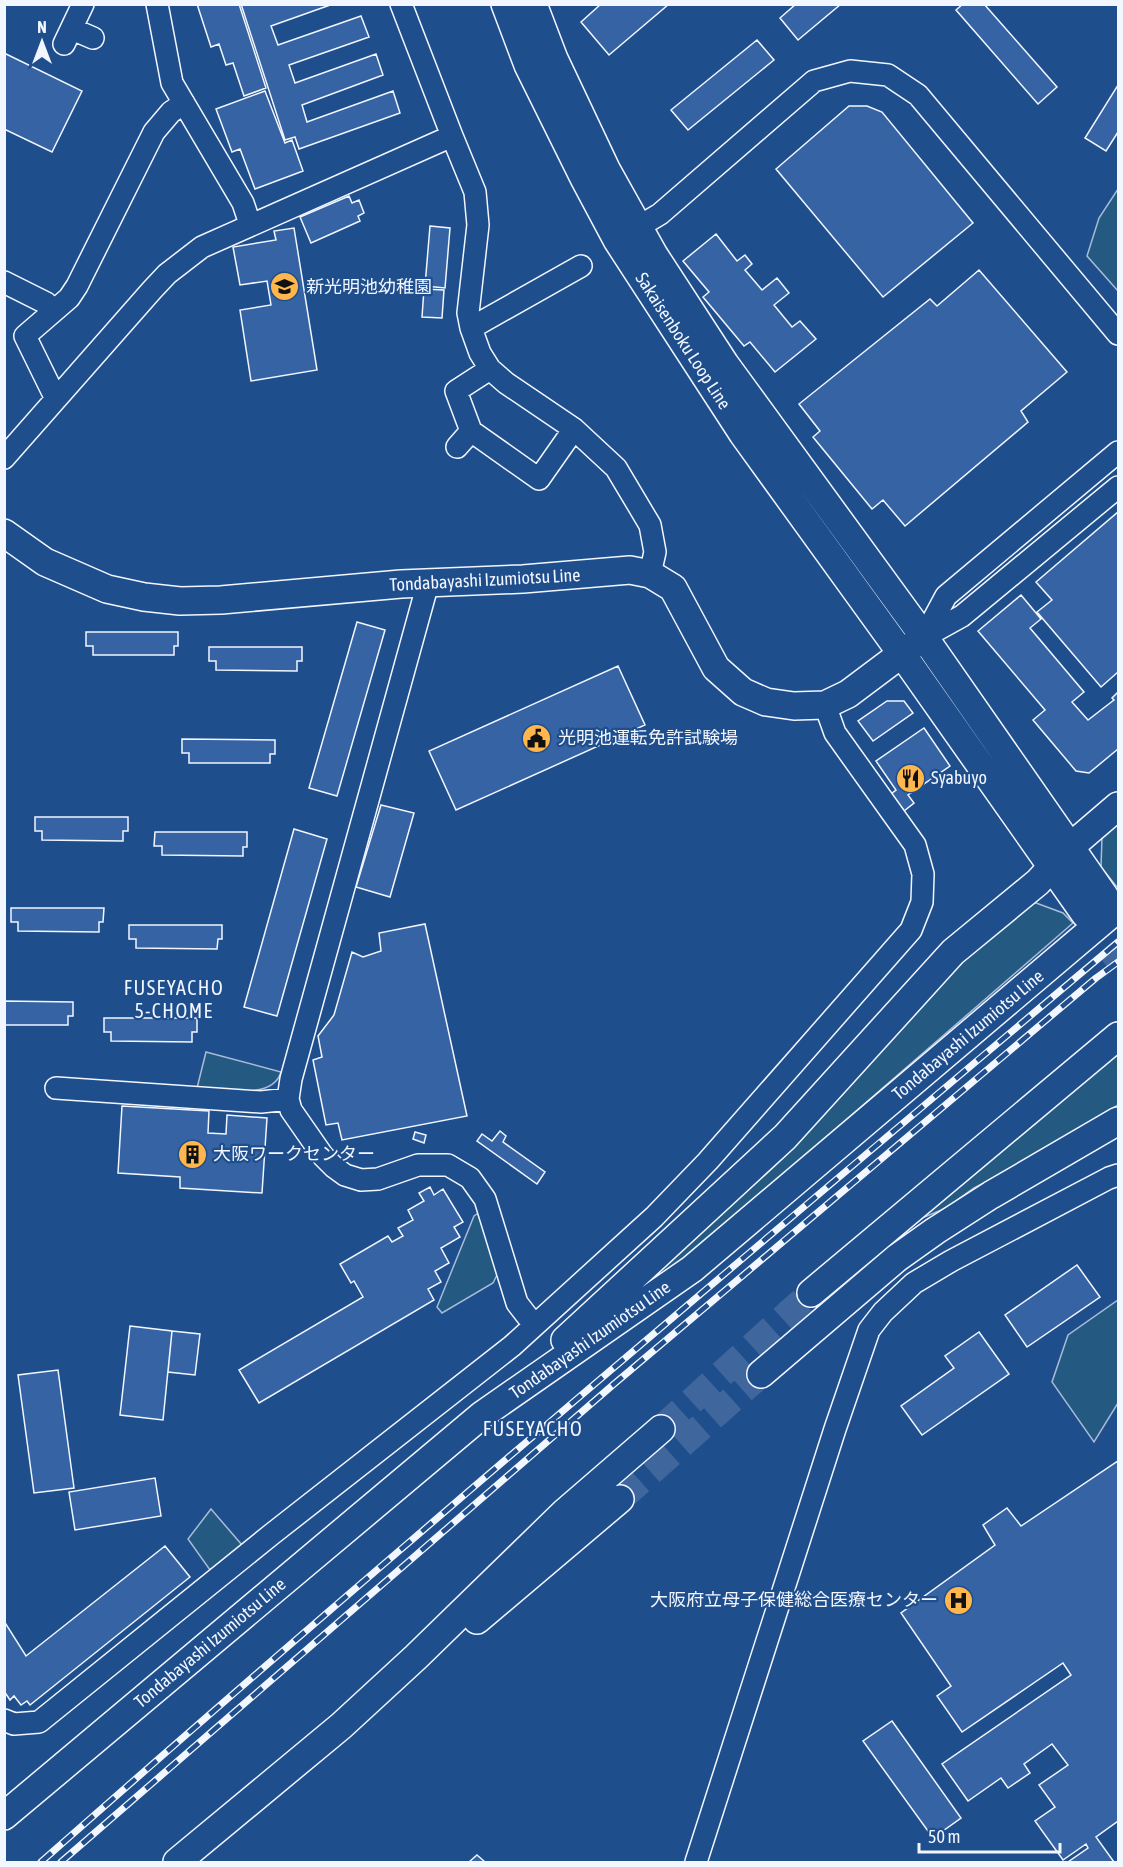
<svg xmlns="http://www.w3.org/2000/svg" width="1123" height="1867" font-family="'Asap Condensed','Noto Sans JP',sans-serif">
<style>
.green{fill:#245a82;stroke:#a8bbd7;stroke-width:1.5}
.building{fill:#3563a3;stroke:#f2f6ff;stroke-width:1.5}
.lines{fill:none;stroke-linecap:round;stroke-linejoin:round}
.major-tunnel{stroke:#3f679d;stroke-width:27;stroke-dasharray:27 14;stroke-linecap:butt}
.minor-casing{stroke:#f2f6ff;stroke-width:24}
.major-casing{stroke:#f2f6ff;stroke-width:30}
.minor{stroke:#1f4e8c;stroke-width:21}
.major{stroke:#1f4e8c;stroke-width:27}
.rail-casing{stroke:#f2f6ff;stroke-width:7}
.rail{stroke:#1f4e8c;stroke-width:4.5;stroke-dasharray:14;stroke-linecap:butt}
.labels{text-anchor:middle;stroke-width:4.5;stroke-linejoin:round;paint-order:stroke}
.poi-label{font-size:18px;fill:#f2f6ff;stroke:#1f4e8c;text-anchor:start}
.street-label{font-size:18px;fill:#f2f6ff;stroke:#1f4e8c}
.neighbourhood-label{font-size:20px;letter-spacing:1.5px;fill:#f2f6ff;stroke:#1f4e8c}
</style>
<rect width="100%" height="100%" fill="#1f4e8c"/>
<path class="green" d="M 1118,189 L 1118,291 L 1087,256 L 1099,218 Z
M 1118,823 L 1118,886 L 1117,887 L 1101,867 L 1102,837 Z
M 1028,900 L 1063,913 L 1073,923 L 711,1237 L 651,1287 L 636,1280 L 966,949 Z
M 1118,1048 L 1118,1105 L 1051,1149 L 974,1188 L 946,1208 L 920,1219 L 914,1216 Z
M 206,1052 L 281,1072 C 273,1101 220,1089 197,1088 Z
M 480,1212 L 498,1273 L 493,1283 L 442,1313 L 437,1307 L 474,1216 Z
M 1118,1300 L 1118,1403 L 1094,1442 L 1052,1382 L 1068,1335 Z
M 211,1509 L 242,1545 L 210,1570 L 188,1539 Z"/>
<path class="building" d="M 197,4 L 239,4 L 266,88 L 244,96 L 233,63 L 226,65 L 219,44 L 211,47 Z
M 241,4 L 333,4 L 271,26 L 278,45 L 361,16 L 369,37 L 289,65 L 295,83 L 376,54 L 383,75 L 302,105 L 307,122 L 393,91 L 400,113 L 299,149 L 295,137 L 285,140 Z
M 601,4 L 669,4 L 609,55 L 581,22 Z
M 796,4 L 841,4 L 798,40 L 780,18 Z
M 963,4 L 984,4 L 1057,87 L 1038,104 L 956,10 Z
M 757,40 L 774,60 L 688,130 L 671,110 Z
M 4,53 L 82,91 L 52,152 L 4,129 Z
M 1118,85 L 1118,132 L 1106,151 L 1085,138 Z
M 265,91 L 285,143 L 292,140 L 303,171 L 255,189 L 240,149 L 232,152 L 216,109 Z
M 849,106 L 867,106 L 882,112 L 973,223 L 883,297 L 776,169 Z
M 349,196 L 352,203 L 359,200 L 364,213 L 358,216 L 360,221 L 311,243 L 300,217 Z
M 430,226 L 450,228 L 445,288 L 425,286 Z
M 294,228 L 317,370 L 251,381 L 240,310 L 271,305 L 267,281 L 240,285 L 233,247 L 276,240 L 274,231 Z
M 716,234 L 737,261 L 745,255 L 752,264 L 745,270 L 762,290 L 777,278 L 789,293 L 774,305 L 792,327 L 800,321 L 816,339 L 775,372 L 750,342 L 744,346 L 703,297 L 709,292 L 683,261 Z
M 979,270 L 1067,372 L 1021,411 L 1028,422 L 905,526 L 883,500 L 872,509 L 813,437 L 820,431 L 799,404 L 930,299 L 937,306 Z
M 424,289 L 444,290 L 442,318 L 422,317 Z
M 1118,512 L 1118,672 L 1101,687 L 1037,612 L 1052,600 L 1036,582 Z
M 1021,595 L 1041,619 L 1030,628 L 1084,692 L 1072,702 L 1088,720 L 1114,700 L 1112,698 L 1118,692 L 1118,749 L 1089,773 L 1076,771 L 1033,720 L 1045,710 L 978,631 Z
M 357,622 L 385,630 L 337,796 L 309,788 Z
M 86,632 L 178,632 L 178,646 L 174,646 L 174,655 L 93,655 L 93,646 L 86,646 Z
M 209,647 L 302,647 L 302,661 L 297,661 L 297,671 L 216,670 L 216,661 L 209,661 Z
M 618,666 L 645,725 L 456,810 L 429,751 Z
M 887,701 L 904,701 L 913,713 L 873,741 L 858,721 Z
M 924,728 L 950,766 L 908,795 L 914,803 L 904,811 L 891,794 L 896,790 L 876,761 Z
M 182,739 L 275,740 L 275,754 L 270,754 L 270,763 L 189,763 L 189,753 L 182,753 Z
M 381,805 L 414,813 L 390,897 L 356,887 Z
M 35,817 L 128,817 L 128,831 L 123,831 L 123,841 L 42,840 L 42,831 L 35,831 Z
M 294,829 L 327,839 L 277,1016 L 244,1007 Z
M 155,832 L 247,832 L 247,847 L 243,847 L 243,856 L 162,855 L 162,846 L 154,846 Z
M 11,908 L 104,908 L 103,922 L 99,922 L 99,932 L 18,931 L 18,922 L 11,922 Z
M 425,924 L 467,1116 L 342,1140 L 338,1123 L 326,1125 L 313,1060 L 322,1057 L 318,1036 L 334,1015 L 352,952 L 363,957 L 381,951 L 379,933 Z
M 129,925 L 222,925 L 222,939 L 218,939 L 217,949 L 136,948 L 136,939 L 129,939 Z
M 4,1001 L 73,1002 L 73,1016 L 68,1016 L 68,1025 L 4,1025 Z
M 104,1018 L 197,1018 L 197,1032 L 192,1032 L 192,1042 L 111,1041 L 111,1032 L 104,1032 Z
M 122,1106 L 209,1111 L 208,1133 L 226,1134 L 227,1115 L 267,1118 L 262,1193 L 180,1188 L 180,1177 L 118,1173 Z
M 500,1131 L 506,1136 L 503,1142 L 545,1172 L 537,1184 L 477,1141 L 482,1134 L 492,1141 Z
M 415,1132 L 426,1135 L 424,1143 L 413,1139 Z
M 430,1187 L 434,1195 L 443,1189 L 463,1222 L 454,1227 L 460,1237 L 441,1248 L 449,1263 L 435,1271 L 441,1282 L 428,1289 L 434,1300 L 259,1403 L 239,1370 L 363,1297 L 354,1281 L 351,1283 L 340,1264 L 388,1236 L 392,1242 L 403,1236 L 398,1228 L 413,1220 L 408,1210 L 424,1201 L 419,1193 Z
M 1077,1265 L 1100,1297 L 1027,1347 L 1005,1315 Z
M 130,1326 L 172,1331 L 163,1420 L 120,1415 Z
M 172,1331 L 200,1334 L 195,1375 L 168,1372 Z
M 979,1332 L 1009,1374 L 922,1435 L 901,1406 L 954,1368 L 945,1356 Z
M 58,1370 L 74,1488 L 34,1493 L 18,1375 Z
M 1118,1461 L 1118,1821 L 1096,1837 L 1114,1862 L 1068,1862 L 1088,1848 L 1086,1844 L 1063,1860 L 1035,1821 L 1055,1807 L 1039,1785 L 1068,1765 L 1052,1744 L 1024,1764 L 1030,1773 L 1008,1788 L 1001,1778 L 968,1801 L 942,1764 L 1071,1675 L 1063,1663 L 962,1732 L 937,1696 L 951,1686 L 901,1613 L 995,1545 L 983,1525 L 1007,1508 L 1021,1526 Z
M 155,1478 L 161,1516 L 75,1530 L 69,1492 Z
M 165,1546 L 190,1577 L 30,1705 L 27,1701 L 21,1705 L 14,1696 L 10,1700 L 4,1691 L 4,1621 L 26,1656 Z
M 892,1721 L 961,1818 L 933,1838 L 863,1741 Z
M 477,1855 L 485,1862 L 469,1862 Z"/>
<g class="lines">
<path class="major-tunnel" d="M 1085,914 L 1118,959
M 661,1429 L 811,1293
M 620,1499 L 761,1374"/>
<defs>
<path id="minor" d="M 157,4 L 172,83 L 243,203 L 250,224
M 72,29 L 93,38
M 64,44 L 83,4
M 452,136 L 475,192 L 478,225 L 468,313 L 471,328 L 480,353 L 490,369 L 506,383 L 574,429 L 616,468 L 650,525 L 655,552 L 650,574
M 625,235 L 660,214 L 814,81 L 850,71 L 888,75 L 918,95 L 1118,334
M 4,282 L 46,303 L 54,311
M 471,328 L 581,266
M 490,369 L 456,391 L 471,431 L 539,479 L 574,429
M 56,399 L 25,336 L 69,298 L 77,286 L 154,132 L 171,112 L 184,103
M 457,447 L 471,431
M 4,458 L 152,290 L 167,274 L 202,247 L 452,136 L 401,4
M 428,583 L 291,1079 L 288,1099 L 291,1110 L 323,1156 L 334,1167 L 345,1175 L 361,1180 L 378,1179 L 418,1165 L 448,1165 L 470,1178 L 485,1199 L 517,1303 L 534,1325
M 924,637 L 946,596 L 1118,452
M 924,637 L 962,616 L 1118,487
M 56,1088 L 261,1102 L 288,1099
M 4,1720 L 14,1724 L 39,1722 L 272,1534 L 512,1346 L 654,1217 L 708,1161 L 911,930 L 922,902 L 923,874 L 915,845 L 835,733 L 825,705
M 696,1862 L 835,1429 L 869,1330 L 883,1312 L 914,1283 L 951,1261 L 1109,1178 L 1118,1175"/>
<path id="major" d="M 505,4 L 528,65 L 585,180 L 617,240 L 743,434 L 902,654 L 1085,914
M 533,4 L 554,59 L 606,169 L 654,255 L 725,364 L 924,637 L 1105,897
M 4,533 L 45,562 L 107,589 L 144,597 L 180,601 L 221,600 L 401,584 L 523,579 L 630,570 L 650,574 L 673,588 L 716,668 L 743,692 L 766,702 L 794,706 L 825,705 L 848,694 L 916,643
M 811,1293 L 1118,1036
M 565,1340 L 785,1137 L 953,952 L 1038,882 L 1069,848 L 1118,806
M 761,1374 L 897,1258 L 935,1231 L 991,1195 L 1118,1121
M 477,1620 L 620,1499
M 4,1816 L 482,1415 L 692,1269 L 1118,908
M 177,1862 L 341,1726 L 416,1657 L 565,1512 L 661,1429"/>
</defs>
<use href="#minor" class="minor-casing"/>
<use href="#major" class="major-casing"/>
<use href="#minor" class="minor"/>
<use href="#major" class="major"/>
<defs>
<path id="rail" d="M 41,1862 C 395,1550 757,1246 1118,942
M 61,1862 L 614,1384 L 1096,978 L 1118,962"/>
</defs>
<use href="#rail" class="rail-casing"/>
<use href="#rail" class="rail"/>
</g>
<defs>
<symbol id="school-disc" viewBox="-11 -11 22 22"><circle r="9.5" fill="#ffb74d" stroke="#1f4e8c"/><path d="M0-5L7-2L0 1L-7-2ZM-4 1L0 2.5L4 1V4Q0 6-4 4Z" fill="#111"/></symbol>
<symbol id="civic-disc" viewBox="-11 -11 22 22"><circle r="9.5" fill="#ffb74d" stroke="#1f4e8c"/><path d="M-.6-6.5H3V-4.5H.6V-3L4-1V1h2V6H-6V1h2V-1L-.6-3ZM-1.2 2.5V6h2.4V2.5Z" fill="#111"/></symbol>
<symbol id="restaurant-disc" viewBox="-11 -11 22 22"><circle r="9.5" fill="#ffb74d" stroke="#1f4e8c"/><path d="M-5-6h1v4h1v-4h1v4h1v-4h1v5L-1.5 .5V6h-2V.5L-5-1ZM5-6V6H3V1.5H1.5Q1.5-4 5-6Z" fill="#111"/></symbol>
<symbol id="building-disc" viewBox="-11 -11 22 22"><circle r="9.5" fill="#ffb74d" stroke="#1f4e8c"/><path d="M-4-6H4V6H1V3H-1V6H-4ZM-2.5-4.3h1.7v1.8h-1.7ZM.8-4.3h1.7v1.8H.8ZM-2.5-1h1.7V.8h-1.7ZM.8-1h1.7V.8H.8Z" fill="#111"/></symbol>
<symbol id="hospital-disc" viewBox="-11 -11 22 22"><circle r="9.5" fill="#ffb74d" stroke="#1f4e8c"/><path d="M-5-5h3v3.5h4V-5h3V5h-3V1.5h-4V5h-3Z" fill="#111"/></symbol>
</defs>
<g fill-rule="evenodd">
<use href="#school-disc" x="268" y="270" width="33" height="33"/>
<use href="#civic-disc" x="520" y="722" width="33" height="33"/>
<use href="#restaurant-disc" x="894" y="762" width="33" height="33"/>
<use href="#building-disc" x="176" y="1138" width="33" height="33"/>
<use href="#hospital-disc" x="942" y="1584" width="33" height="33"/>
</g>
<g class="labels">
<g class="poi-label">
<text x="306" y="293">新光明池幼稚園</text>
<text x="558" y="744">光明池運転免許試験場</text>
<text x="931" y="784">Syabuyo</text>
<text x="213" y="1160">大阪ワークセンター</text>
<text x="938" y="1606" text-anchor="end">大阪府立母子保健総合医療センター</text>
</g>
<g class="street-label">
<text transform="translate(683 341) rotate(57)" y="6">Sakaisenboku Loop Line</text>
<text transform="translate(485 580) rotate(-3)" y="6">Tondabayashi Izumiotsu Line</text>
<text transform="translate(968 1035) rotate(-40)" y="6">Tondabayashi Izumiotsu Line</text>
<text transform="translate(590 1340) rotate(-35)" y="6">Tondabayashi Izumiotsu Line</text>
<text transform="translate(210 1643) rotate(-40)" y="6">Tondabayashi Izumiotsu Line</text>
</g>
<g class="neighbourhood-label">
<text x="174" y="995">FUSEYACHO<tspan x="174" dy="23">5-CHOME</tspan></text>
<text x="533" y="1436">FUSEYACHO</text>
</g>
</g>
<rect width="1123" height="1867" fill="none" stroke="#f2f6ff" stroke-width="12"/>
<g transform="translate(42 42)" stroke="#1f4e8c" stroke-width="4.5" paint-order="stroke">
<path d="M0-4.5L10 22L0 15L-10 22Z" fill="#f2f6ff"/>
<text y="-9" font-size="16" font-weight="bold" text-anchor="middle" fill="#f2f6ff">N</text>
</g>
<path d="M919 1843v9h141v-9" fill="none" stroke="#f2f6ff" stroke-width="3"/>
<text x="928" y="1843" font-size="18" fill="#f2f6ff" stroke="#1f4e8c" stroke-width="4.5" paint-order="stroke">50 m</text>
</svg>
